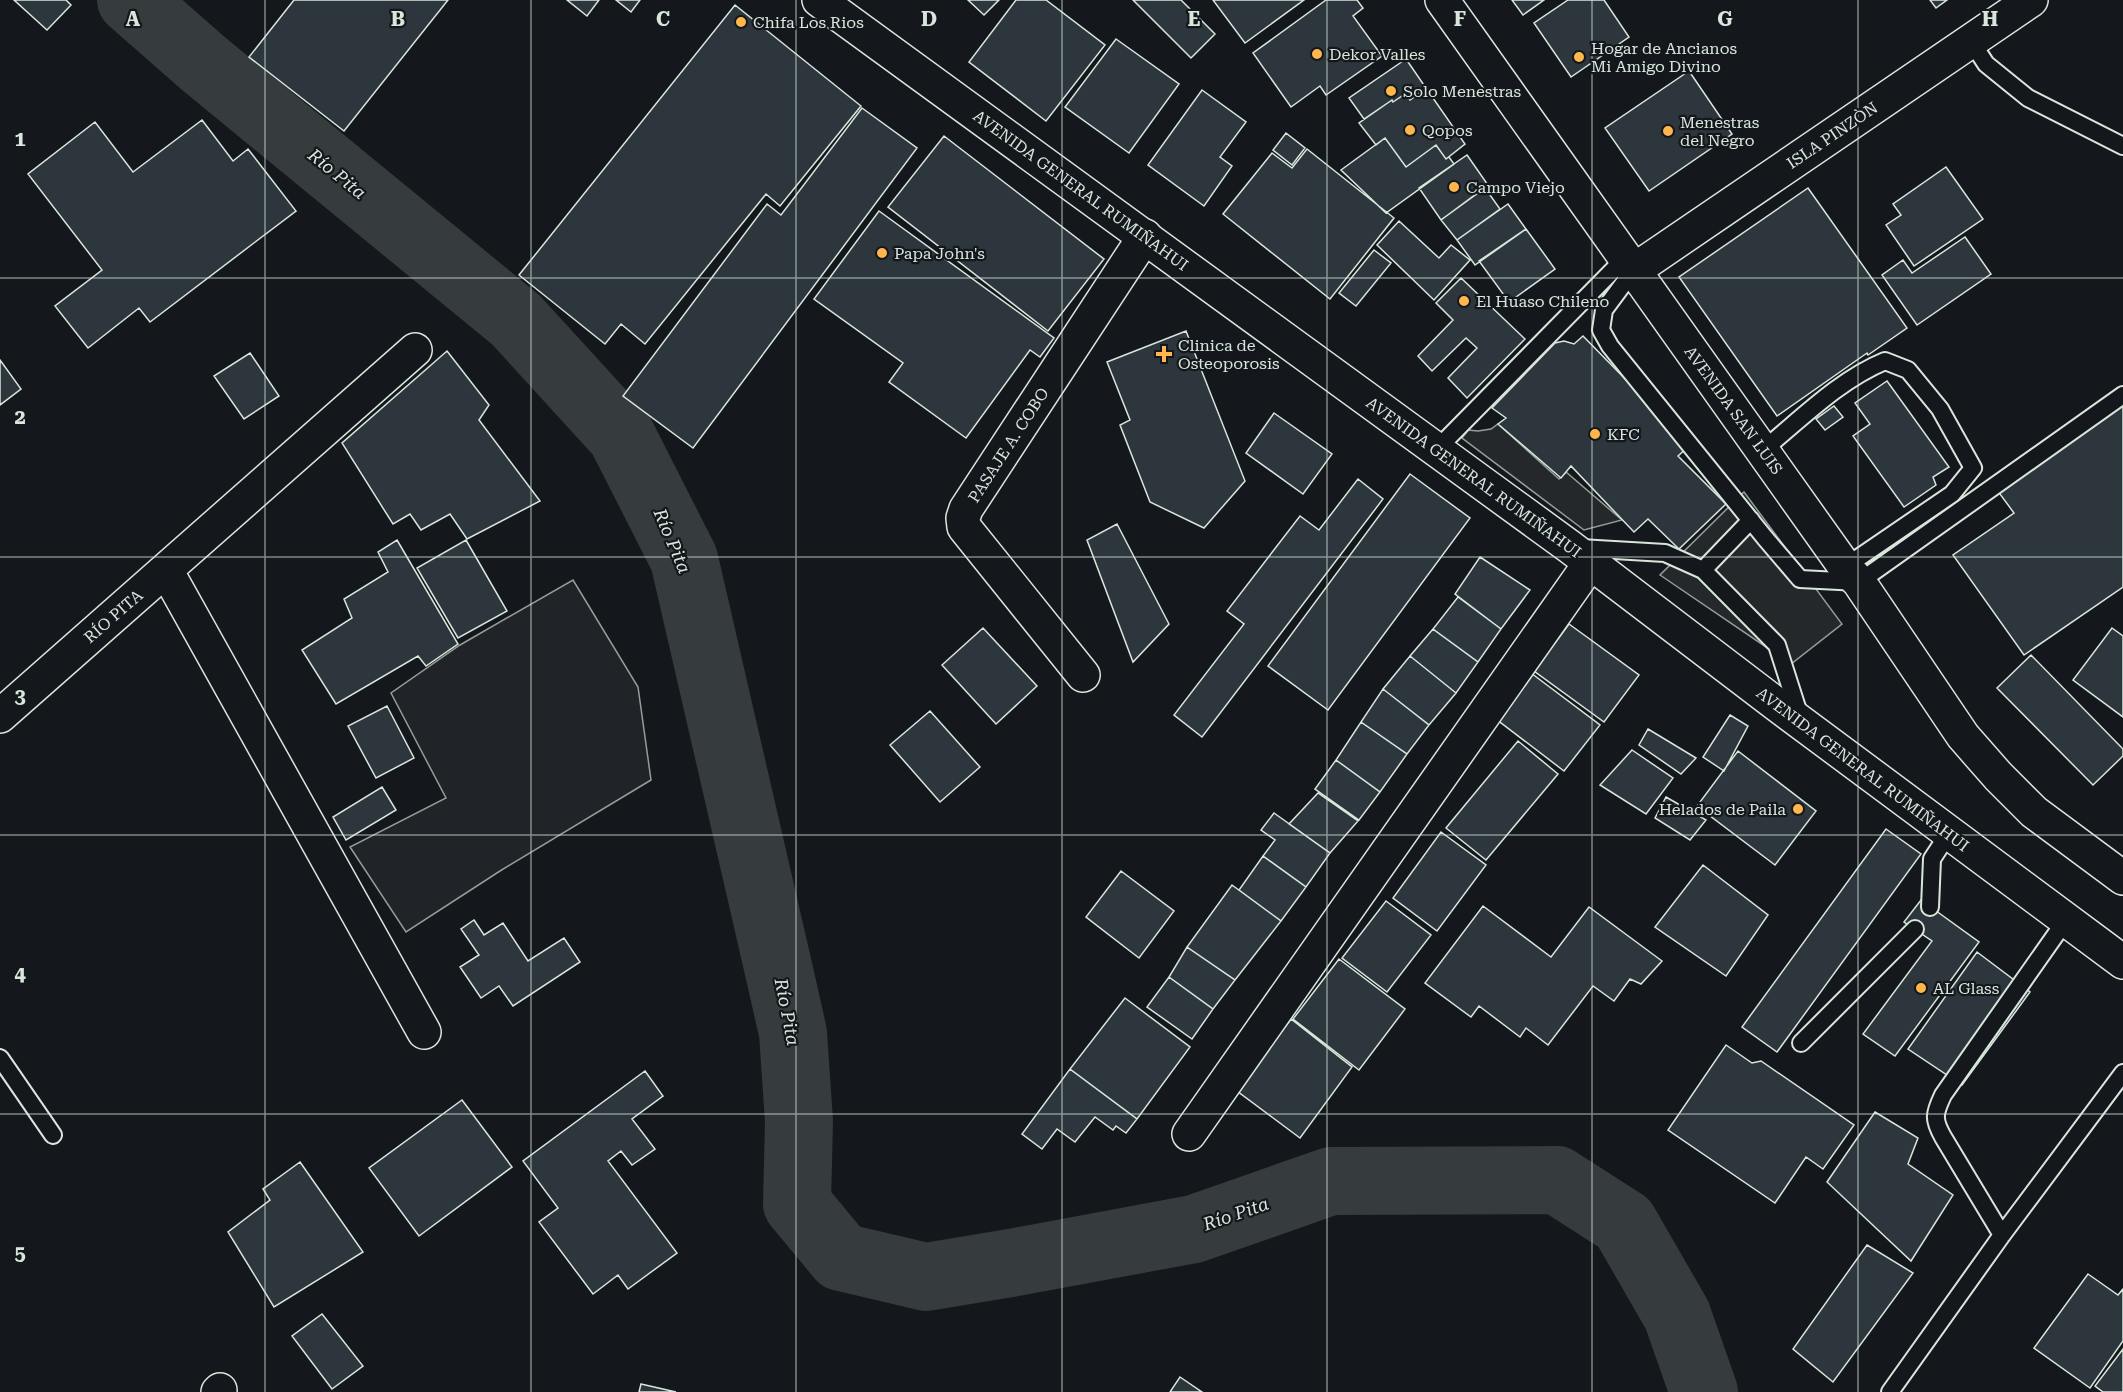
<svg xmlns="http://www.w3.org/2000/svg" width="2123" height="1392" font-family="'Roboto Serif',serif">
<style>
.green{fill:#202428;stroke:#939e99;stroke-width:1.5}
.parking{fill:#24282b;stroke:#939e99;stroke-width:1.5}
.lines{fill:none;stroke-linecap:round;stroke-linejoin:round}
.river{stroke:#363b3e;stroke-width:68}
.building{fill:#2c363c;stroke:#d8e6dc;stroke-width:1.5}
.service-casing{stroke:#d8e6dc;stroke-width:20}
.minor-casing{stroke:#d8e6dc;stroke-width:36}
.trunk-casing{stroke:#d8e6dc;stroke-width:36}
.service{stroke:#14181c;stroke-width:16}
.minor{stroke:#14181c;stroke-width:33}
.trunk{stroke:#14181c;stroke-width:33}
.grid{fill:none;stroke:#d8e6dc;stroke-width:1.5;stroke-opacity:0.55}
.poi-dot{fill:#ffb74d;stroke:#14181c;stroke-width:2}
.labels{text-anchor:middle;stroke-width:4.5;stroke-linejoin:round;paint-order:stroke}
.poi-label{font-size:16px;fill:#d8e6dc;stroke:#14181c;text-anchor:start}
.street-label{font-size:16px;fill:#d8e6dc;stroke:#14181c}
.water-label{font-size:18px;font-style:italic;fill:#d8e6dc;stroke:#14181c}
.grid-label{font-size:20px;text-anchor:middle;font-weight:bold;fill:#d8e6dc;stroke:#14181c;stroke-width:4.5;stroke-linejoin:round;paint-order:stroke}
</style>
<rect width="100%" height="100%" fill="#14181c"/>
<path class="green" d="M 573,580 L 638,687 L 651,780 L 500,871 L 406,932 L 350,847 L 446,798 L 391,693 L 460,645 Z"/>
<path class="parking" d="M 1498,424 L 1559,479 L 1566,472 L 1622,520 L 1584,530 L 1462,438 L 1468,430 L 1478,431 L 1491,429 Z
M 1744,492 L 1842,624 L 1791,664 L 1660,575 Z"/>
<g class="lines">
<path class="river" d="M 131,0 L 204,64 L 516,320 L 621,435 L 684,559 L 779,971 L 793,1033 L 799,1121 L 797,1204 L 841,1257 L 926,1277 L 1016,1262 L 1194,1229 L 1331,1181 L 1557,1180 L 1624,1223 L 1677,1315 L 1704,1392"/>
</g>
<path class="building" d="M 14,0 L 66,0 L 71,5 L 47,30 Z
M 294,0 L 448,0 L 344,131 L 249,57 Z
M 567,0 L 599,0 L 587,16 Z
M 616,0 L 640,0 L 631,12 Z
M 968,0 L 999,0 L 984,15 Z
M 1016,0 L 1046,0 L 1105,45 L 1046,121 L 969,62 Z
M 1133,0 L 1181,0 L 1215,34 L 1191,58 Z
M 1213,0 L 1304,0 L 1245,43 Z
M 1326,0 L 1357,0 L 1363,8 L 1353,16 L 1382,56 L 1326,95 L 1320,86 L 1291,107 L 1253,53 Z
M 1512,0 L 1544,0 L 1523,15 Z
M 1568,0 L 1604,0 L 1629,37 L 1571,77 L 1534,23 Z
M 1930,0 L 1947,0 L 1936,8 Z
M 735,5 L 861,106 L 780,206 L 766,194 L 645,344 L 621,324 L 605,344 L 519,275 Z
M 1116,39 L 1179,84 L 1129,153 L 1065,107 Z
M 1406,59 L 1426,88 L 1410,100 L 1405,94 L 1393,102 L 1392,100 L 1364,119 L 1349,98 Z
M 1689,71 L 1732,134 L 1649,191 L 1605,128 Z
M 1426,88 L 1465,144 L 1446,159 L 1436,145 L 1406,167 L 1385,138 L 1376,145 L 1359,123 L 1392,100 L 1393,102 L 1405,94 L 1410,100 Z
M 1202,90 L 1246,122 L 1220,157 L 1232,166 L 1204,206 L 1148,165 Z
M 862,108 L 917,148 L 693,448 L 623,396 L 767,204 L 781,215 Z
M 202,120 L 233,161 L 248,149 L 296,211 L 150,322 L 139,308 L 88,348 L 55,306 L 102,270 L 28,174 L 95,122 L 133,172 Z
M 1286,133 L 1305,148 L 1292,165 L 1273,150 Z
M 944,136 L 1104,259 L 1048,331 L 888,207 Z
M 1385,138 L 1406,167 L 1436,145 L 1446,159 L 1449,157 L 1454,164 L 1386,213 L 1341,170 Z
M 1307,149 L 1394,218 L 1330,299 L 1223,214 L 1272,153 L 1292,168 Z
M 1467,155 L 1488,185 L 1441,220 L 1419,188 Z
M 1946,167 L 1983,219 L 1914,266 L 1886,225 L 1901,215 L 1893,204 Z
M 1485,188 L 1500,209 L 1457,240 L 1441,220 Z
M 1808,188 L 1907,328 L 1868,355 L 1867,353 L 1777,416 L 1679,277 Z
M 1508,204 L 1526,229 L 1475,265 L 1457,240 Z
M 879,211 L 1054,338 L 1040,357 L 1030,350 L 966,438 L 889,382 L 903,363 L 814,299 Z
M 1399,221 L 1439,258 L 1451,245 L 1470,260 L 1434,300 L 1377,245 Z
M 1526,229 L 1555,269 L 1509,302 L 1479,261 Z
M 1965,237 L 1991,274 L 1917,325 L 1882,275 L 1903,260 L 1912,273 Z
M 1374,250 L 1391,263 L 1356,306 L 1339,293 Z
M 1461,278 L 1525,339 L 1467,398 L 1448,378 L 1477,348 L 1466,338 L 1432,371 L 1418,356 L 1453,320 L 1436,303 Z
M 1186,331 L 1245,481 L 1204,528 L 1150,502 L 1120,425 L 1130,420 L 1107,362 Z
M 1583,336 L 1690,445 L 1678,456 L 1726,504 L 1679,549 L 1648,519 L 1634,532 L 1571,466 L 1561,478 L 1498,424 L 1506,418 L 1492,408 L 1555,343 L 1564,341 L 1574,344 Z
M 447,351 L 489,405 L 479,420 L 540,501 L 467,539 L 450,514 L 421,530 L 410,514 L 393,524 L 342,443 Z
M 250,353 L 279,396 L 244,419 L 214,376 Z
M 0,360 L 21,389 L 0,405 Z
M 1887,381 L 1949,467 L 1933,477 L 1936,485 L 1904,507 L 1853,436 L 1870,424 L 1855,403 Z
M 2123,400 L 2123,587 L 2024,655 L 1953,555 L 2014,513 L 1997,490 Z
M 1834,406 L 1843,417 L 1825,430 L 1816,419 Z
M 1274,413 L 1332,454 L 1303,494 L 1246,453 Z
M 1410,474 L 1470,518 L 1328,710 L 1268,666 Z
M 1358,479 L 1383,499 L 1202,737 L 1174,715 L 1244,624 L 1227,611 L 1300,516 L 1319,530 Z
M 1117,524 L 1169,624 L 1133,662 L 1087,540 Z
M 397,540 L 458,644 L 426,666 L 418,656 L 336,704 L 302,650 L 352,618 L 344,599 L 388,572 L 378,552 Z
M 466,540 L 507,611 L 458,638 L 417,568 Z
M 1480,557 L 1530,590 L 1501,629 L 1455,594 Z
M 1458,597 L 1501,629 L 1478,662 L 1433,629 Z
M 1569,624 L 1639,675 L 1604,722 L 1534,671 Z
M 983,628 L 1037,686 L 996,724 L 942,665 Z
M 2112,628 L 2123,636 L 2123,717 L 2073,680 Z
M 1433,629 L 1478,662 L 1456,693 L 1410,656 Z
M 2031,655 L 2123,749 L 2123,756 L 2093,785 L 1997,688 Z
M 1410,656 L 1456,693 L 1429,725 L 1383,689 Z
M 1531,673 L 1600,725 L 1564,771 L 1496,719 Z
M 1383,689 L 1429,725 L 1407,754 L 1361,722 Z
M 387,706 L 414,758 L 376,778 L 348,726 Z
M 930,711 L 980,767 L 940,802 L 890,745 Z
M 1730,715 L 1748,726 L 1724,771 L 1703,757 Z
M 1361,722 L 1407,754 L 1380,792 L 1336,760 Z
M 1648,729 L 1696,758 L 1681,774 L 1639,745 Z
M 1518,741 L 1558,774 L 1486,860 L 1446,828 Z
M 1632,750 L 1673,778 L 1646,814 L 1600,785 Z
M 1738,751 L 1816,811 L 1775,865 L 1697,806 Z
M 1336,760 L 1380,792 L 1359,820 L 1315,789 Z
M 382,787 L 396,810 L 346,840 L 333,817 Z
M 1318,793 L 1358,821 L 1330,853 L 1289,824 Z
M 1666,797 L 1706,820 L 1690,840 L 1655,818 Z
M 1274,813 L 1330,853 L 1306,887 L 1263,856 L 1275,840 L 1261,830 Z
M 1886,829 L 1921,854 L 1777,1052 L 1742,1027 Z
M 1441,832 L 1486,865 L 1437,931 L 1393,898 Z
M 1263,856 L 1306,887 L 1281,921 L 1239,890 Z
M 1703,865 L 1768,915 L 1726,976 L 1655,927 Z
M 1121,871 L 1174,911 L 1139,958 L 1086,917 Z
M 1232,885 L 1281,921 L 1235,980 L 1187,947 Z
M 1921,900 L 1979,942 L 1895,1056 L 1863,1034 L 1932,941 L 1904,922 Z
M 1386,901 L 1431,935 L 1387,992 L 1342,958 Z
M 1483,906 L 1551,957 L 1589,907 L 1662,961 L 1641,984 L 1630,979 L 1614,1001 L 1593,986 L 1548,1045 L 1526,1028 L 1520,1037 L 1479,1006 L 1471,1017 L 1425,983 Z
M 474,920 L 484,935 L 503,923 L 528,961 L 564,938 L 580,962 L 513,1006 L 499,986 L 481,998 L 460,967 L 479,955 L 461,929 Z
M 1187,947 L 1235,980 L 1213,1009 L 1169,977 Z
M 1977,952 L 2030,992 L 1962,1085 L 1908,1049 Z
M 1339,959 L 1405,1009 L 1359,1070 L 1293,1019 Z
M 1169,977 L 1213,1009 L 1192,1039 L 1147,1007 Z
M 1125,998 L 1190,1047 L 1137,1119 L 1070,1069 Z
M 1291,1019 L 1352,1067 L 1300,1138 L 1237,1091 Z
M 1726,1045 L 1752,1063 L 1761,1061 L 1854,1125 L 1823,1169 L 1806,1157 L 1775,1203 L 1668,1130 Z
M 1070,1069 L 1137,1119 L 1126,1133 L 1116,1126 L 1113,1130 L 1095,1117 L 1075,1142 L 1057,1129 L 1042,1149 L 1022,1134 Z
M 645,1071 L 663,1096 L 632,1119 L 655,1149 L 632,1165 L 621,1151 L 608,1161 L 677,1253 L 628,1289 L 618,1275 L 593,1294 L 539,1222 L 558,1208 L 523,1161 Z
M 462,1100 L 512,1167 L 419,1236 L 369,1168 Z
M 1875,1112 L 1918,1138 L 1908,1164 L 1953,1195 L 1911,1261 L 1827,1182 Z
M 300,1162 L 363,1252 L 274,1307 L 228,1232 L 270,1200 L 263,1189 Z
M 1867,1245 L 1913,1273 L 1833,1382 L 1793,1349 Z
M 2088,1274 L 2118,1295 L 2123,1289 L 2123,1341 L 2090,1388 L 2034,1348 Z
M 322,1314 L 363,1366 L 332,1389 L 292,1336 Z
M 2123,1349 L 2123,1392 L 2103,1392 L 2095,1386 Z
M 1180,1377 L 1202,1392 L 1170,1392 Z
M 641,1384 L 676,1392 L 639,1392 Z"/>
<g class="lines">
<defs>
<path id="service" d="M 1971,41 L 1986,64 L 2028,98 L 2123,146
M 1633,271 L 1604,310 L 1601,330 L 1610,346 L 1765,538 L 1800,579 L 1859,582 L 2123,395
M 1436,450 L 1625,258
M 1763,450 C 1801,419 1839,380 1885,361 L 1908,370 L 1940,409 L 1973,468 L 1952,494 L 1845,567
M 1580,548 L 1665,553 L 1703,570 L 1777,645 L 1800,717
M 1703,570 L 1751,520
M 1930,907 L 1932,859 L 1949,833
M 1801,1043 L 1915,929
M 0,1058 L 53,1135
M 2002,1235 L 1943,1137 C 1933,1119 1934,1114 1943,1095 L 2066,920
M 1890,1392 L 2002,1235 L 2123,1073"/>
<path id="minor" d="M 1633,271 L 2031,0
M 166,570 L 424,1032
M 1083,675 L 964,527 L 963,518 L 966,509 L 1145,236
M 0,716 L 415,350
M 1189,1134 L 1591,562
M 218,1392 L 220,1390"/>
<path id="trunk" d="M 819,0 L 1570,547 L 1776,704 L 2123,962
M 1442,0 L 1845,567 L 1859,582 L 1963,736 L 1998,776 L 2034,812 L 2123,878"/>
</defs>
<use href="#service" class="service-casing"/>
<use href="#minor" class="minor-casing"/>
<use href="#trunk" class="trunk-casing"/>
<use href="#service" class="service"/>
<use href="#minor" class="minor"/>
<use href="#trunk" class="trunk"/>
</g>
<path class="grid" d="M 265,0 L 265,1392M 531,0 L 531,1392M 796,0 L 796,1392M 1062,0 L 1062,1392M 1327,0 L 1327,1392M 1592,0 L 1592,1392M 1858,0 L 1858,1392M 0,278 L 2123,278M 0,557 L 2123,557M 0,835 L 2123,835M 0,1114 L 2123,1114"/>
<g class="poi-dot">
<circle cx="741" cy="22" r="6"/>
<circle cx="1317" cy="54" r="6"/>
<circle cx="1579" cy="57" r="6"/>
<circle cx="1391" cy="91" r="6"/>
<circle cx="1410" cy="130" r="6"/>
<circle cx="1668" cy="131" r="6"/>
<circle cx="1454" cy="187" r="6"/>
<circle cx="882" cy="253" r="6"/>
<circle cx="1464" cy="301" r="6"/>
<path d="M1161 345h6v6h6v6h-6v6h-6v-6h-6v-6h6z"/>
<circle cx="1595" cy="434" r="6"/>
<circle cx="1798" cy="809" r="6"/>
<circle cx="1921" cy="988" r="6"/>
</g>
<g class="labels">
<g class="poi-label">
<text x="753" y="28">Chifa Los Rios</text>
<text x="1591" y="54">Hogar de Ancianos<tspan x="1591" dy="18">Mi Amigo Divino</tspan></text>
<text x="1329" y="60">Dekor Valles</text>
<text x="1403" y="97">Solo Menestras</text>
<text x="1680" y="128">Menestras<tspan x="1680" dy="18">del Negro</tspan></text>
<text x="1422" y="136">Qopos</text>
<text x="1466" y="193">Campo Viejo</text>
<text x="894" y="259">Papa John's</text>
<text x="1476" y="307">El Huaso Chileno</text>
<text x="1178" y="351">Clinica de<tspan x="1178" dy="18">Osteoporosis</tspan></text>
<text x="1607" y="440">KFC</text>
<text x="1786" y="815" text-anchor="end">Helados de Paila</text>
<text x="1933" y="994">AL Glass</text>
</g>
<g class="street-label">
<text transform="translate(1832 135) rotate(-34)" y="6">ISLA PINZÒN</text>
<text transform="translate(1081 190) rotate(36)" y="6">AVENIDA GENERAL RUMIÑAHUI</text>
<text transform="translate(1734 410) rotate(54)" y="6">AVENIDA SAN LUIS</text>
<text transform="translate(1008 445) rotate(-57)" y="6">PASAJE A. COBO</text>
<text transform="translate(1474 477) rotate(36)" y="6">AVENIDA GENERAL RUMIÑAHUI</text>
<text transform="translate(113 616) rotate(-41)" y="6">RÍO PITA</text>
<text transform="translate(1863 769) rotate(37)" y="6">AVENIDA GENERAL RUMIÑAHUI</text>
</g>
<g class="water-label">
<text transform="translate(337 174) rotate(39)" y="6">Río Pita</text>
<text transform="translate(672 541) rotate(67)" y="6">Río Pita</text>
<text transform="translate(787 1012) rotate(79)" y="6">Río Pita</text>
<text transform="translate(1236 1214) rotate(-19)" y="6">Río Pita</text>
</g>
</g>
<g class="grid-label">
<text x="133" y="26">A</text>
<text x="398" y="26">B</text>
<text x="663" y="26">C</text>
<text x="929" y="26">D</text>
<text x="1194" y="26">E</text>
<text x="1460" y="26">F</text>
<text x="1725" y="26">G</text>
<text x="1990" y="26">H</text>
<text x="20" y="146">1</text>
<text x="20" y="424">2</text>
<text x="20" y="703">3</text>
<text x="20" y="981">4</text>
<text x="20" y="1260">5</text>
</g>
</svg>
